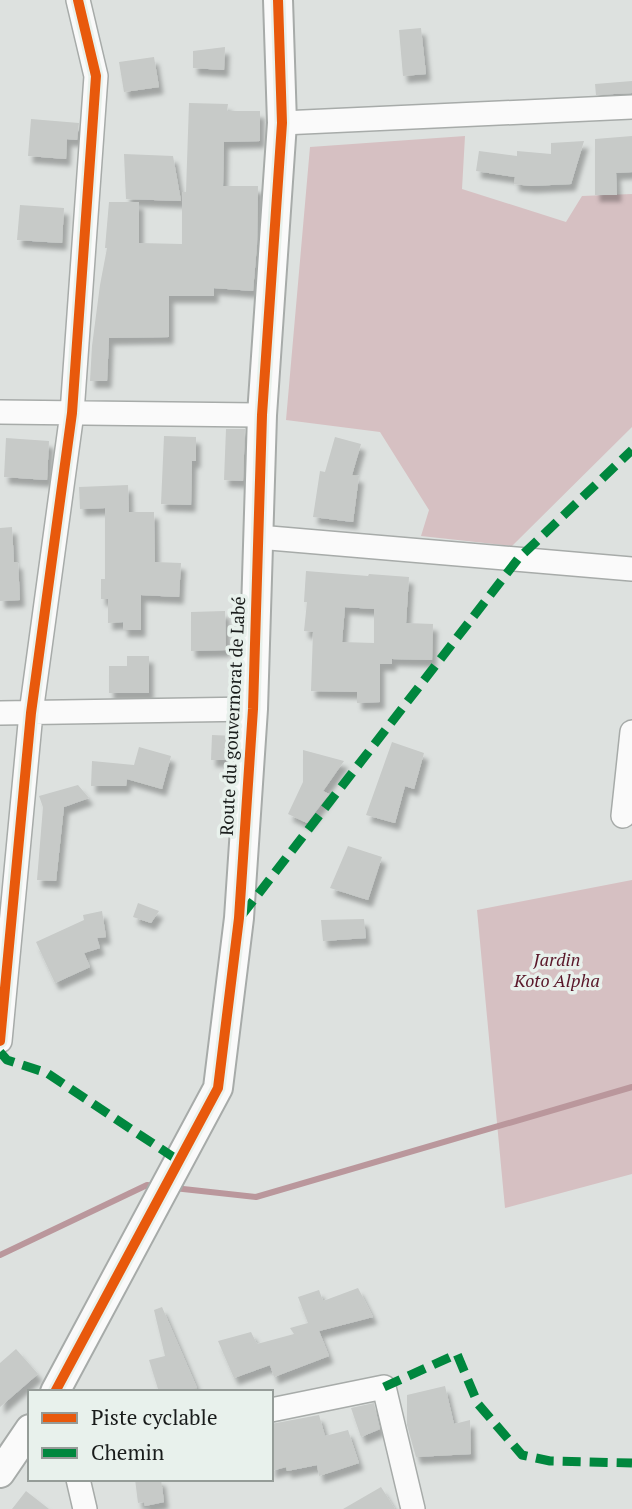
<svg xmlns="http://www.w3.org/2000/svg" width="632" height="1509" font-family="'PT Serif',serif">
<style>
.green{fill:#d6c0c2}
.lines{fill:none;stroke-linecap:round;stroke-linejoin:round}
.stream{stroke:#ba979c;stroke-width:6}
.building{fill:#c7cac8;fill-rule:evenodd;filter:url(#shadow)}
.minor-casing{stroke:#a7aba9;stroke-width:26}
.tertiary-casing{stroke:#a7aba9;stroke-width:32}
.minor{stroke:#fafafa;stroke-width:23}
.tertiary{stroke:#fafafa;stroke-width:28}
.quiet{stroke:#00873e;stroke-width:9;stroke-dasharray:18 9;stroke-linecap:butt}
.cycleway-casing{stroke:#e8f1ec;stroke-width:15}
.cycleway{stroke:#e8590c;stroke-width:10}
.labels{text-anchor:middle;stroke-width:7;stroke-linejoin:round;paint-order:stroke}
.street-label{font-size:18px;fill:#191c1b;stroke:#e8f1ec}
.park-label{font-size:18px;font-style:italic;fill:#591729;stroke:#e8f1ec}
</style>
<defs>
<filter id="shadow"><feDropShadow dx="4.5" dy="7" stdDeviation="2" flood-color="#0004"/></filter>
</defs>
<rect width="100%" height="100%" fill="#dde1df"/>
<path class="green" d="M 465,136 L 462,189 L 566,222 L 582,196 L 632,194 L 632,427 L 512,546 L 421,536 L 429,510 L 380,432 L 286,420 L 310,147 Z
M 632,880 L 632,1174 L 505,1208 L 477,910 Z"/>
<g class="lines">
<path class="stream" d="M 174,1188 L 256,1197 L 632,1087
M 0,1255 L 147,1185 L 156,1186"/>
</g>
<path class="building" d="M 421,28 L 426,74 L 403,76 L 399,30 Z
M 225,47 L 224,70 L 193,68 L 193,51 Z
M 154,57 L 159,87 L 124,92 L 119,62 Z
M 632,81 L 632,93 L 596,95 L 595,84 Z
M 189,103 L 228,104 L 227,111 L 260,111 L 260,141 L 224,142 L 223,186 L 258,186 L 257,245 L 253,291 L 214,288 L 214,296 L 169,296 L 169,337 L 109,338 L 107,381 L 90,381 L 92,346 L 100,285 L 107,248 L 105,248 L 109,202 L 139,202 L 139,243 L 182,244 L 182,192 L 186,192 Z
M 31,119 L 79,123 L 77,140 L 67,139 L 66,159 L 28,156 Z
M 632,136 L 632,172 L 616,173 L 617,195 L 595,195 L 595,139 Z
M 584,141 L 571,184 L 531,186 L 514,184 L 515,177 L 476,171 L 479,151 L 517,156 L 517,151 L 551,154 L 551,143 Z
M 124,154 L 173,156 L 181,201 L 126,199 Z
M 20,205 L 64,208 L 62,243 L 17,240 Z
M 226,429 L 245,429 L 243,481 L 224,480 Z
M 164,436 L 196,437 L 196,461 L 192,461 L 191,505 L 161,504 Z
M 335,437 L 361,444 L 352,475 L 359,476 L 353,522 L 313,517 L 320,471 L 325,472 Z
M 6,438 L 49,441 L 47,480 L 4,477 Z
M 128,485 L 129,512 L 154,512 L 155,562 L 181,563 L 179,597 L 141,595 L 141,630 L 123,630 L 123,622 L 108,623 L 108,599 L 101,599 L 101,579 L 105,579 L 105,508 L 80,509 L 79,487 Z
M 12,527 L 14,562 L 18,562 L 20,600 L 0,601 L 0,528 Z
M 306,571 L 368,576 L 369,574 L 409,577 L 406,623 L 433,624 L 432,660 L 392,659 L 392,664 L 380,664 L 380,702 L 357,703 L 357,692 L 311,691 L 313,632 L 304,631 L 307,602 L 304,602 ZM 345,607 L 374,609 L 374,643 L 342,642 Z
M 225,611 L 226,650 L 191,651 L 191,612 Z
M 127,656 L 149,656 L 149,693 L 109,693 L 109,666 L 127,666 Z
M 212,735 L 235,736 L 233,760 L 211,760 Z
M 392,742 L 424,753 L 414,789 L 405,786 L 395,823 L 366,815 Z
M 139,747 L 171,756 L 162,789 L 127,779 L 126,786 L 91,786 L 92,761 L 134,765 Z
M 303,750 L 344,761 L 323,791 L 329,794 L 307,823 L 288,814 L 303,782 Z
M 78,785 L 89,798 L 64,807 L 56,881 L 37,880 L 43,807 L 39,796 Z
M 348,846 L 382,857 L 368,900 L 330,888 Z
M 138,903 L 159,911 L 151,923 L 133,917 Z
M 102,911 L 106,937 L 97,938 L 100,948 L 84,953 L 90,967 L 55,983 L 36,942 L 84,920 L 83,915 Z
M 364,919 L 366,938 L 323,941 L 321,920 Z
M 358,1288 L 373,1317 L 319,1331 L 329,1356 L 274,1377 L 270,1365 L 234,1378 L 218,1341 L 251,1332 L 257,1344 L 294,1334 L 290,1328 L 308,1323 L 298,1297 L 319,1290 L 323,1301 Z
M 162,1307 L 197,1388 L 184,1392 L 159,1392 L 149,1360 L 165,1356 L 154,1310 Z
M 16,1349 L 38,1374 L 0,1407 L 0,1363 Z
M 445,1386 L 454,1424 L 470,1420 L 471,1454 L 416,1457 L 407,1425 L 407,1395 Z
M 374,1403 L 380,1429 L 361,1437 L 351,1408 Z
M 319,1415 L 325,1436 L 348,1430 L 359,1463 L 319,1476 L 317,1465 L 287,1471 L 286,1467 L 271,1471 L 271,1424 Z
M 135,1479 L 161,1479 L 164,1502 L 145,1506 L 144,1502 L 138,1503 Z
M 381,1487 L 395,1509 L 343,1509 Z
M 26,1491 L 49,1509 L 12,1509 Z"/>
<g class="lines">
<defs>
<path id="minor" d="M 282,123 L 632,107
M 0,412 L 262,415
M 258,537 L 632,569
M 0,713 L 253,709
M 623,816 L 632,732
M 0,1041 L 31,713 L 72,413 L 96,76 L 78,0
M 271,1410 L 384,1387 L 413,1509
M 78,1479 L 85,1509"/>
<path id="tertiary" d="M 55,1392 L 218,1088 L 239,918 L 253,709 L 262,415 L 282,123 L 278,0
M 0,1473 L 30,1429"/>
</defs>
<use href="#minor" class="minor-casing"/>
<use href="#tertiary" class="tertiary-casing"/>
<use href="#minor" class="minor"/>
<use href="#tertiary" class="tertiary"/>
<path class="quiet" d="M 242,915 L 518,559 L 632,450
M 0,1052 L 7,1060 L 47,1073 L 179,1161
M 384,1387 L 457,1354 L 478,1404 L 522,1455 L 550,1461 L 632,1463"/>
<defs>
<path id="cycleway" d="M 0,1041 L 31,713 L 72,413 L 96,76 L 78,0
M 55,1392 L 218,1088 L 239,918 L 253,709 L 262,415 L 282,123 L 278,0"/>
</defs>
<use href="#cycleway" class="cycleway-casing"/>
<use href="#cycleway" class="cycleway"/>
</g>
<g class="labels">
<g class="street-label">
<text transform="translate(233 716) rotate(-87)" y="6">Route du gouvernorat de Labé</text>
</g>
<g class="park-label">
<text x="557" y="966">Jardin<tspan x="557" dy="21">Koto Alpha</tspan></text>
</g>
</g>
<rect x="28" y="1390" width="245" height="91" fill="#e8f1ec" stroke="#959c98" stroke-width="2"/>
<rect x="42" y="1413" width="35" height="10" fill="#e8590c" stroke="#959c98" stroke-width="2"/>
<text x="91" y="1425" font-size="21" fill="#191c1b">Piste cyclable</text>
<rect x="42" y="1448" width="35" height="10" fill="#00873e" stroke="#959c98" stroke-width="2"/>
<text x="91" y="1460" font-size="21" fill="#191c1b">Chemin</text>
</svg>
